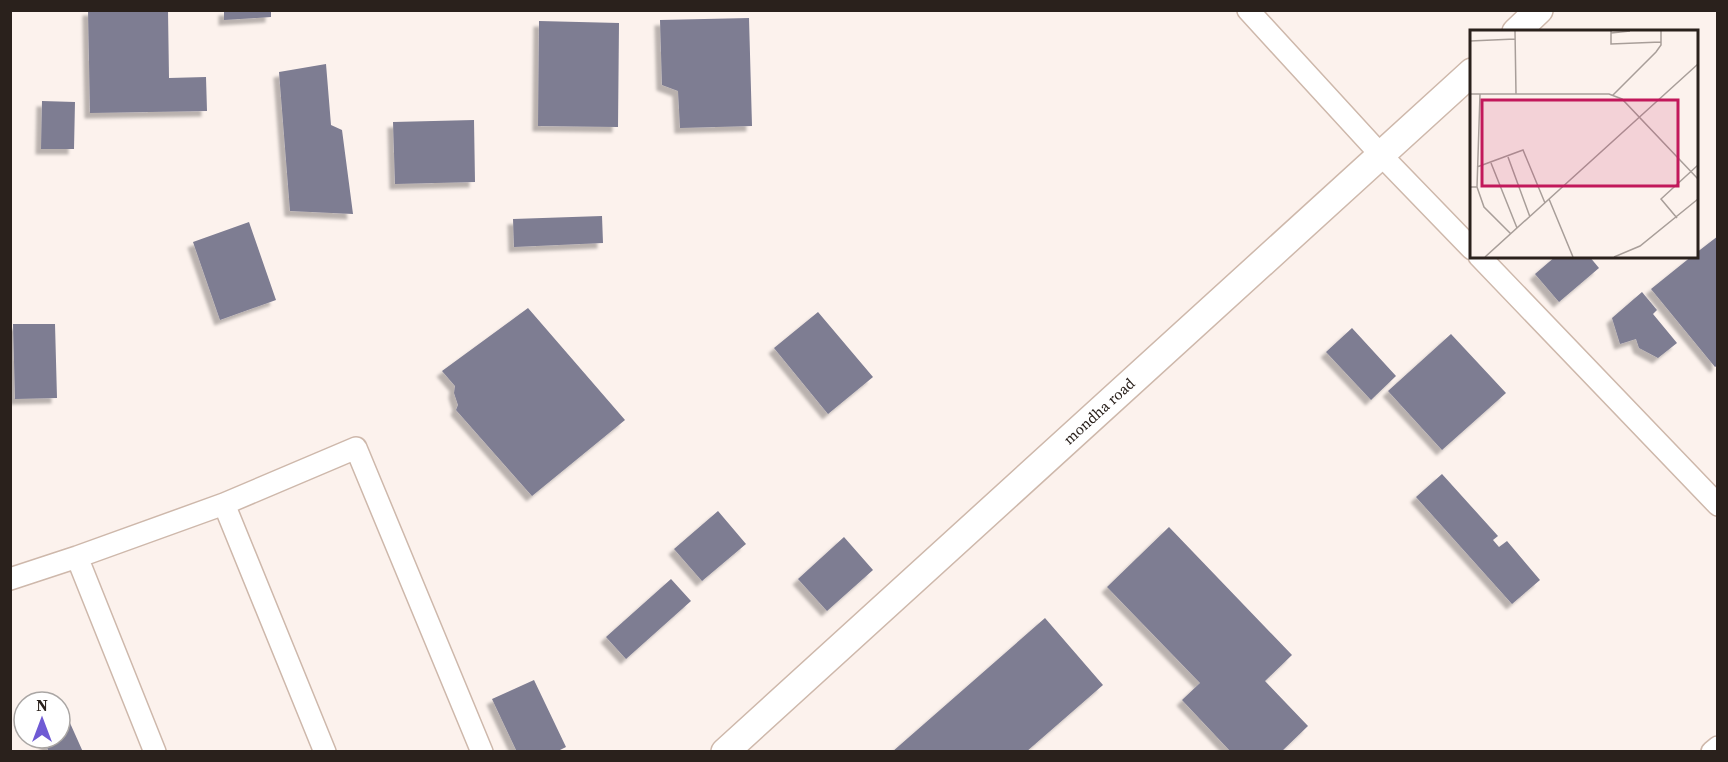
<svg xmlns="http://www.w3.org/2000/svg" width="1728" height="762" font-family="'Source Serif 4',serif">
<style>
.building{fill:#7e7d92;filter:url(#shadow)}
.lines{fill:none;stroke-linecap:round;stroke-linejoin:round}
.minor-casing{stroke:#ceb8ab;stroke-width:24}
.tertiary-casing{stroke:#ceb8ab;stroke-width:30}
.minor{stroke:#fff;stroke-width:21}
.tertiary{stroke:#fff;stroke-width:27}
.labels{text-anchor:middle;stroke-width:4.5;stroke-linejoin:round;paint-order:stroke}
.street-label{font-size:15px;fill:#2a211c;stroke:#fff}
.inset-road{fill:none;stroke:#a89e99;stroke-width:1.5}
.view{fill:#c2185b;fill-opacity:0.15;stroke:#c2185b;stroke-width:3}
.inset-edge{fill:none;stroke:#2a211c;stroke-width:3}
</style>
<defs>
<filter id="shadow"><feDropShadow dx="-5.5" dy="5.5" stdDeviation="1.5" flood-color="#0004"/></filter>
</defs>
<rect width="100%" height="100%" fill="#fcf2ed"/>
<path class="building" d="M 88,10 L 168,10 L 169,78 L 206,77 L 207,111 L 90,113 Z
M 224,10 L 271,10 L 271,17 L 224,20 Z
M 749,18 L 752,126 L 680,128 L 678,91 L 662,85 L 660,20 Z
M 539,21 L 619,23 L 618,127 L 538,126 Z
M 326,64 L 331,125 L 342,130 L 353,214 L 290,211 L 279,72 Z
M 42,101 L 75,102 L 74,149 L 41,149 Z
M 474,120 L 475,182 L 395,184 L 393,122 Z
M 602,216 L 603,243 L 514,247 L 513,219 Z
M 249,222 L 276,300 L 220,320 L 193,242 Z
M 1718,236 L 1718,365 L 1715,367 L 1651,289 L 1692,256 L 1696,256 L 1696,253 Z
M 1556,256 L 1589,256 L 1599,268 L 1559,302 L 1535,274 Z
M 1642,292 L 1657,310 L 1653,314 L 1677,343 L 1658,358 L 1639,348 L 1636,339 L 1620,344 L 1612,318 Z
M 528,308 L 625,420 L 532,496 L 456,410 L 458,405 L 454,393 L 455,386 L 442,371 Z
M 818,312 L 873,377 L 828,414 L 774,348 Z
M 13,324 L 55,324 L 57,398 L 15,399 Z
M 1352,328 L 1396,376 L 1371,400 L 1326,352 Z
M 1451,334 L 1506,393 L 1442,450 L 1388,391 Z
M 1442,474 L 1498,536 L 1493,540 L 1499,547 L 1507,541 L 1540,580 L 1512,604 L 1416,497 Z
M 718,511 L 746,544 L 702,581 L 674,549 Z
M 1169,527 L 1292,655 L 1265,681 L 1308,726 L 1281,752 L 1231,752 L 1182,700 L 1200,683 L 1107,587 Z
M 844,537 L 873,570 L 827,611 L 798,579 Z
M 671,579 L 691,601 L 626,659 L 606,637 Z
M 1045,618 L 1103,685 L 1026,752 L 892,752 Z
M 534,680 L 566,747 L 556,752 L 517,752 L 492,699 Z
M 70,723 L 83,752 L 49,752 L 43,738 L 60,738 L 60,728 Z"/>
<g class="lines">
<defs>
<path id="minor" d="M 1248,10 L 1381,155 L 1472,249
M 1479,256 L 1718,505
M 224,504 L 325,752
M 77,557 L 155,752
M 10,579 L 77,557 L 224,504 L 356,448 L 482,752
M 1712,752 L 1718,747"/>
<g id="tertiary">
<path d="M 1516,32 L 1539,10"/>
<path id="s1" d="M 725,752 L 1472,72"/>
</g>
</defs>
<use href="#minor" class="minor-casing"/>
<use href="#tertiary" class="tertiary-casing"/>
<use href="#minor" class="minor"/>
<use href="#tertiary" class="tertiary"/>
</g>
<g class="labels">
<g class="street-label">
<text dy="5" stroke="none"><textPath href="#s1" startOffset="506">mondha road</textPath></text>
</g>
</g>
<g transform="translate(1470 30)">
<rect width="228" height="228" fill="#fcf2ed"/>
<path class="inset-road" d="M 45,1 L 46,64M 141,1 L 141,14 L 191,12M 141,3 L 160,1M 0,11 L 45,9M 0,64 L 139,64 L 152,69 L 228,149M 143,65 L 186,22 L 191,15 L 191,1M 38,127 L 60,187M 21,133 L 47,198M 7,137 L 53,120 L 75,173M 0,157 L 7,157 L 14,177 L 41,204M 7,157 L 10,64M 79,169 L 103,227M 207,188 L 191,169 L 228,135M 15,227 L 228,34M 144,227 L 170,216 L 228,169"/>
<path class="view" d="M 12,70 L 208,70 L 208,156 L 12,156 Z"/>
<rect width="228" height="228" class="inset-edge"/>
</g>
<rect width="1728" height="762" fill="none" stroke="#2a211c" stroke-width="24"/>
<g transform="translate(42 720)"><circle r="28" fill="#ffffff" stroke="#aaa6a4" stroke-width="1.5"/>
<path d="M0-4.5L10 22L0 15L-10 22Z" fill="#6f5ad4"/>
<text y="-9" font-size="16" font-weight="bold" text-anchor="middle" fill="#2a211c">N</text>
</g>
</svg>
